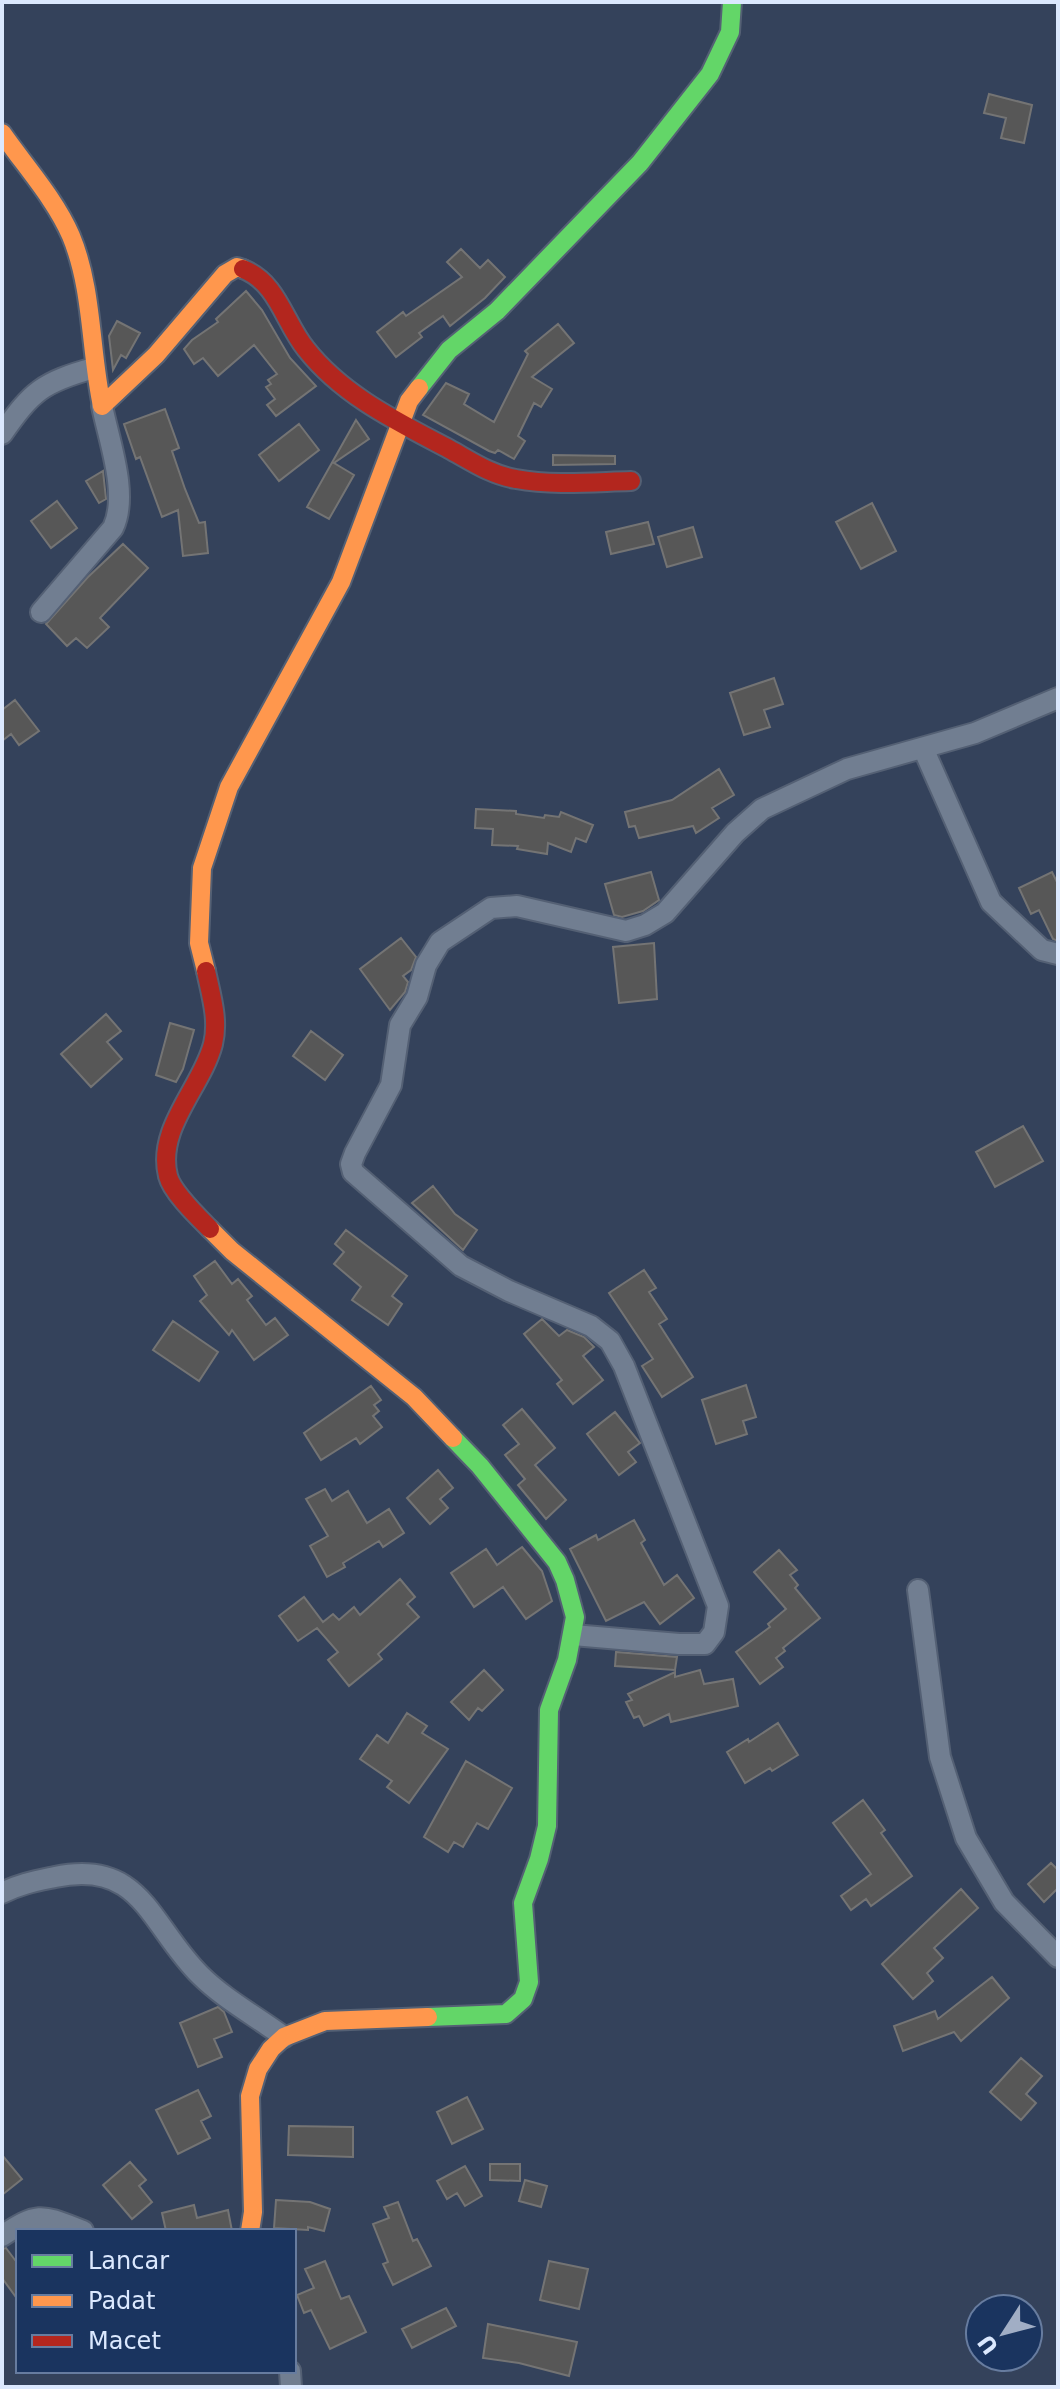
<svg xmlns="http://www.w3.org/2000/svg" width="1060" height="2389" font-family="'DejaVu Sans',sans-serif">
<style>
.building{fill:#575757;stroke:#747474;stroke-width:2}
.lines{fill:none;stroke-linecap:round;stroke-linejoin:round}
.street-casing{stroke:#546074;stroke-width:24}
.fast-casing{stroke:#546074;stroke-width:22}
.slow-casing{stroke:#546074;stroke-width:22}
.jam-casing{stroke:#546074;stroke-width:22}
.street{stroke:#717e91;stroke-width:20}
.fast{stroke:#63d668;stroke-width:18}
.slow{stroke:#ff974d;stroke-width:18}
.jam{stroke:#b3261e;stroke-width:18}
</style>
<rect width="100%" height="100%" fill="#34425b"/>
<path class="building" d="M 989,94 L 1032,105 L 1024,143 L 1001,138 L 1006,118 L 984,113 Z
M 461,249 L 480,268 L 488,260 L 505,277 L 485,298 L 450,326 L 443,316 L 419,333 L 422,337 L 396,357 L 377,332 L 403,312 L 406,316 L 462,277 L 447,262 Z
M 246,291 L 262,310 L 290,358 L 316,386 L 276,416 L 267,405 L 275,399 L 266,387 L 271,384 L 268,380 L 277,374 L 254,345 L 218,376 L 203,358 L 194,364 L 184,349 L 192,340 L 218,322 L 216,319 Z
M 117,321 L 140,333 L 126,358 L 121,355 L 113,370 L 109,336 Z
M 558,324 L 574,343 L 532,377 L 552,389 L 541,407 L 534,403 L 518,436 L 525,441 L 514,459 L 498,450 L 495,453 L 489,451 L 423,415 L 446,383 L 469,394 L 464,404 L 494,422 L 528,354 L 525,351 Z
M 165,409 L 179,448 L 172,451 L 185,489 L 199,523 L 205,522 L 208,553 L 183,556 L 178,510 L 162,517 L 140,457 L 136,459 L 124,424 Z
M 356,420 L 369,439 L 334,463 L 354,475 L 329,519 L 307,507 Z
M 299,424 L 319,450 L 279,481 L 259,455 Z
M 553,455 L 615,456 L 615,464 L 553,465 Z
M 103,471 L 106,499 L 99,503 L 86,481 Z
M 57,501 L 77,528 L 51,548 L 31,521 Z
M 872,503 L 896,551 L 861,569 L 836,522 Z
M 648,522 L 654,544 L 611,554 L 606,532 Z
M 693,527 L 702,557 L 667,567 L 658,537 Z
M 123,544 L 148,568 L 100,618 L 109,627 L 87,648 L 76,638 L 67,646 L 46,624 L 88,577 Z
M 774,678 L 783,704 L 764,710 L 770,727 L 744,735 L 730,693 Z
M 15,700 L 39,731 L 19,745 L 11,734 L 2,741 L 2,710 Z
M 719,769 L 734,795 L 712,808 L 719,818 L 696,833 L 693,826 L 639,838 L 635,826 L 629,827 L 625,812 L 672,800 Z
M 476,809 L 516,811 L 516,814 L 544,818 L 545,815 L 559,817 L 561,812 L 593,825 L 586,842 L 576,838 L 571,852 L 548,843 L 547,854 L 517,849 L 518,846 L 492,845 L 493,829 L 475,828 Z
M 651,872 L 659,900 L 643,911 L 622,917 L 614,915 L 605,884 Z
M 1052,872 L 1058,884 L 1058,941 L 1053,939 L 1039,910 L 1031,914 L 1019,888 Z
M 401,938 L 416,957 L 411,970 L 403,976 L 408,982 L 405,992 L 390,1010 L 360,969 Z
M 654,943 L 657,999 L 619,1003 L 613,947 Z
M 106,1014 L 121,1031 L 107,1042 L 122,1059 L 91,1087 L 61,1054 Z
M 170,1023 L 194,1030 L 183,1069 L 176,1082 L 156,1075 Z
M 311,1031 L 343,1055 L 325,1080 L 293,1056 Z
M 1023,1126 L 1043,1161 L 995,1187 L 976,1152 Z
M 433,1186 L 455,1214 L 477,1230 L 463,1250 L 412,1203 Z
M 346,1230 L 407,1276 L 392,1296 L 402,1304 L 388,1325 L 352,1300 L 361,1287 L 334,1264 L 344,1252 L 335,1244 Z
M 215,1261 L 232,1284 L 238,1279 L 252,1296 L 247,1300 L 266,1325 L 275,1318 L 288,1335 L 254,1360 L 232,1330 L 229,1335 L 200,1301 L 207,1295 L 194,1276 Z
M 644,1270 L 656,1288 L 649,1292 L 667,1319 L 659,1324 L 693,1377 L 662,1397 L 642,1366 L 653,1359 L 609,1293 Z
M 542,1319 L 559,1336 L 567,1330 L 584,1337 L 594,1347 L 583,1356 L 603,1380 L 573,1404 L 557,1384 L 562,1380 L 524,1334 Z
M 173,1321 L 218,1352 L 199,1381 L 153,1350 Z
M 746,1385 L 756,1417 L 743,1421 L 747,1434 L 716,1444 L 702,1400 Z
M 371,1386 L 381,1400 L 374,1405 L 379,1411 L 373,1416 L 382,1427 L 360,1444 L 356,1438 L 321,1460 L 304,1433 Z
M 522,1409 L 555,1448 L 535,1465 L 566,1500 L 546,1519 L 518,1485 L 525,1479 L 505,1455 L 519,1444 L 503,1425 Z
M 615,1412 L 640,1443 L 628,1452 L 636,1462 L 619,1475 L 587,1434 Z
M 438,1470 L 453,1488 L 440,1499 L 448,1508 L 430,1524 L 407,1498 Z
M 325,1489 L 332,1501 L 348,1491 L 367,1523 L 389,1509 L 404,1533 L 383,1547 L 379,1541 L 343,1563 L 345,1567 L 327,1577 L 310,1546 L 328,1536 L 306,1499 Z
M 634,1520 L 645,1540 L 641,1543 L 664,1585 L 677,1575 L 694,1598 L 660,1624 L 644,1602 L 606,1621 L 570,1549 L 596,1535 L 598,1540 Z
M 522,1547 L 542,1571 L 552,1601 L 526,1619 L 503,1587 L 474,1607 L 451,1573 L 486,1549 L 497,1565 Z
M 779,1550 L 797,1570 L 790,1575 L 798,1585 L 795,1588 L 820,1618 L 783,1648 L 785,1651 L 776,1658 L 783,1667 L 760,1684 L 736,1652 L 770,1627 L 768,1624 L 786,1609 L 754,1572 Z
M 400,1579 L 415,1597 L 407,1604 L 419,1617 L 378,1654 L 382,1659 L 349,1686 L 328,1660 L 338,1652 L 317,1628 L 298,1641 L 279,1616 L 304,1597 L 323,1622 L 333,1614 L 339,1620 L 354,1607 L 360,1615 Z
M 616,1652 L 677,1657 L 675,1670 L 615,1666 Z
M 484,1670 L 503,1690 L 482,1711 L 478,1708 L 469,1720 L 451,1702 Z
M 700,1670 L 704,1684 L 733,1679 L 738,1706 L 671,1722 L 669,1714 L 644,1726 L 639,1716 L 634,1718 L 626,1702 L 632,1700 L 628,1694 L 675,1672 L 675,1677 Z
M 407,1713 L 427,1726 L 422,1733 L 448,1749 L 409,1803 L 387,1787 L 392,1781 L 360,1759 L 377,1735 L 388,1743 Z
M 778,1723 L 798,1755 L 772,1771 L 770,1768 L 745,1783 L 727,1752 L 748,1739 L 749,1742 Z
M 466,1761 L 512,1788 L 488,1829 L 477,1823 L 463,1847 L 454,1842 L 448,1852 L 424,1837 Z
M 863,1800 L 885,1830 L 881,1833 L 912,1876 L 871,1906 L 866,1899 L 851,1910 L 841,1896 L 871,1874 L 833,1823 Z
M 1051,1863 L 1058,1870 L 1058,1888 L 1044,1902 L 1028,1884 Z
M 961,1889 L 978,1908 L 934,1948 L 943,1958 L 927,1973 L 933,1981 L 913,1999 L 882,1964 Z
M 992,1977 L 1009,1998 L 961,2041 L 954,2032 L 903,2051 L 894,2026 L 935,2011 L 938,2019 Z
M 218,2007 L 224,2012 L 232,2032 L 214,2039 L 222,2057 L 198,2067 L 180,2023 Z
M 1021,2058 L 1042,2076 L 1026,2094 L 1036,2103 L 1021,2120 L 990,2092 Z
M 198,2090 L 211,2116 L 201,2121 L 210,2138 L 178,2154 L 156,2110 Z
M 467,2097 L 483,2129 L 452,2144 L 437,2112 Z
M 289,2126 L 353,2127 L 353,2157 L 288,2155 Z
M 2,2155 L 22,2179 L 2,2195 Z
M 130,2162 L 146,2180 L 139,2186 L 152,2202 L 132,2219 L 103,2185 Z
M 490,2164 L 520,2164 L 520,2181 L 490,2180 Z
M 465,2166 L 482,2196 L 465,2206 L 457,2193 L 447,2199 L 437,2181 Z
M 525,2180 L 547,2186 L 541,2207 L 519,2201 Z
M 276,2200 L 310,2202 L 330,2209 L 324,2231 L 308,2227 L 308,2230 L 274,2228 Z
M 398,2202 L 413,2241 L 417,2239 L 431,2266 L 393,2285 L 383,2264 L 388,2262 L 373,2224 L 389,2218 L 384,2207 Z
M 194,2205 L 197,2218 L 228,2210 L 232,2231 L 166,2231 L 162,2213 Z
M 6,2248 L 18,2264 L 18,2300 L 2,2278 L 2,2249 Z
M 325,2261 L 341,2299 L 349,2296 L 366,2332 L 330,2349 L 311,2310 L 304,2313 L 297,2295 L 314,2288 L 305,2269 Z
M 549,2261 L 588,2269 L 579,2309 L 540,2300 Z
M 446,2308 L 456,2326 L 412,2348 L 402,2329 Z
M 488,2324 L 577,2342 L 569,2376 L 519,2363 L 483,2358 Z"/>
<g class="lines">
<defs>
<path id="street" d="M 2,434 C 32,391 43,382 94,368
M 41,612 L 113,528 C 129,495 109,441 102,406
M 923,748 L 991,902 L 1042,950 L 1058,954
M 918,1590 L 940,1757 L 966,1838 L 1004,1902 L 1058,1957
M 573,1635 L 679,1644 L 705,1644 L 714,1632 L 718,1606 L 624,1366 L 610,1341 L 591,1326 L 509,1291 L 461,1266 L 353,1172 L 351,1164 L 355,1153 L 391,1085 L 400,1025 L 417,997 L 426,965 L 440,942 L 491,908 L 517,906 L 626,931 L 645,925 L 665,913 L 735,833 L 762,809 L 847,769 L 975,733 L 1058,698
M 2,1893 C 19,1884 36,1881 55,1877 C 142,1859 149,1924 200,1975 C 224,1999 257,2017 284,2037
M 2,2236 C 39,2211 42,2215 83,2231
M 290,2371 L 291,2387"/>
<path id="fast" d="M 419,388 L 449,350 L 497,311 L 640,163 L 710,74 L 730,32 L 732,2
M 428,2017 L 506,2014 L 523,1999 L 529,1982 L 523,1903 L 539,1859 L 547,1826 L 549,1710 L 567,1660 L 575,1617 L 565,1580 L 557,1562 L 480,1466 L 453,1438"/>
<path id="slow" d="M 2,133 C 25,166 55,199 71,236 C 93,289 90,350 102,406 L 156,355 L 225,274 L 237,267 L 243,269
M 206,971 L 199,943 L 202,868 L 229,787 L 341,582 L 409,401 L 419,388
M 210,1229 L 232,1251 L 414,1397 L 453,1438
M 250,2231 L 253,2212 L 250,2096 L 258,2069 L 271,2049 L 284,2037 L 325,2021 L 428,2017"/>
<path id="jam" d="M 243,269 C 278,283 284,322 306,349 C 343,396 398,422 449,449 C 471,461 491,475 516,479 C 554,486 593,482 631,481
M 206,971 C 211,995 219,1020 213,1044 C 202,1087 156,1128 168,1176 C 172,1192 197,1216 210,1229"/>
</defs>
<use href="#street" class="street-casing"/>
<use href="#fast" class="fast-casing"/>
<use href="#slow" class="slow-casing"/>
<use href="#jam" class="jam-casing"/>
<use href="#street" class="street"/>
<use href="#fast" class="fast"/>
<use href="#slow" class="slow"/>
<use href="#jam" class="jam"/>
</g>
<rect width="1060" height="2389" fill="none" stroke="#dbe8fe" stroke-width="8"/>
<rect x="16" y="2229" width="280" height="144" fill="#1a345f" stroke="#677c9f" stroke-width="2"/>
<rect x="32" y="2255" width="40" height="12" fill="#63d668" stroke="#677c9f" stroke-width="2"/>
<text x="88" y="2269" font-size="24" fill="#dbe8fe">Lancar</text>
<rect x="32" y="2295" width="40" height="12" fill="#ff974d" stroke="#677c9f" stroke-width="2"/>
<text x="88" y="2309" font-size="24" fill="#dbe8fe">Padat</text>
<rect x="32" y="2335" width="40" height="12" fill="#b3261e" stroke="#677c9f" stroke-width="2"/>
<text x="88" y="2349" font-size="24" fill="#dbe8fe">Macet</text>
<g transform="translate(1004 2333) rotate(234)"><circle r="38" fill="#1a345f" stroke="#677c9f" stroke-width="2"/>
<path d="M0-6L14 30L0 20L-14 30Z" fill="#a1aec5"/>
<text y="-12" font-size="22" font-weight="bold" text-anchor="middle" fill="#dbe8fe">U</text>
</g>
</svg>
